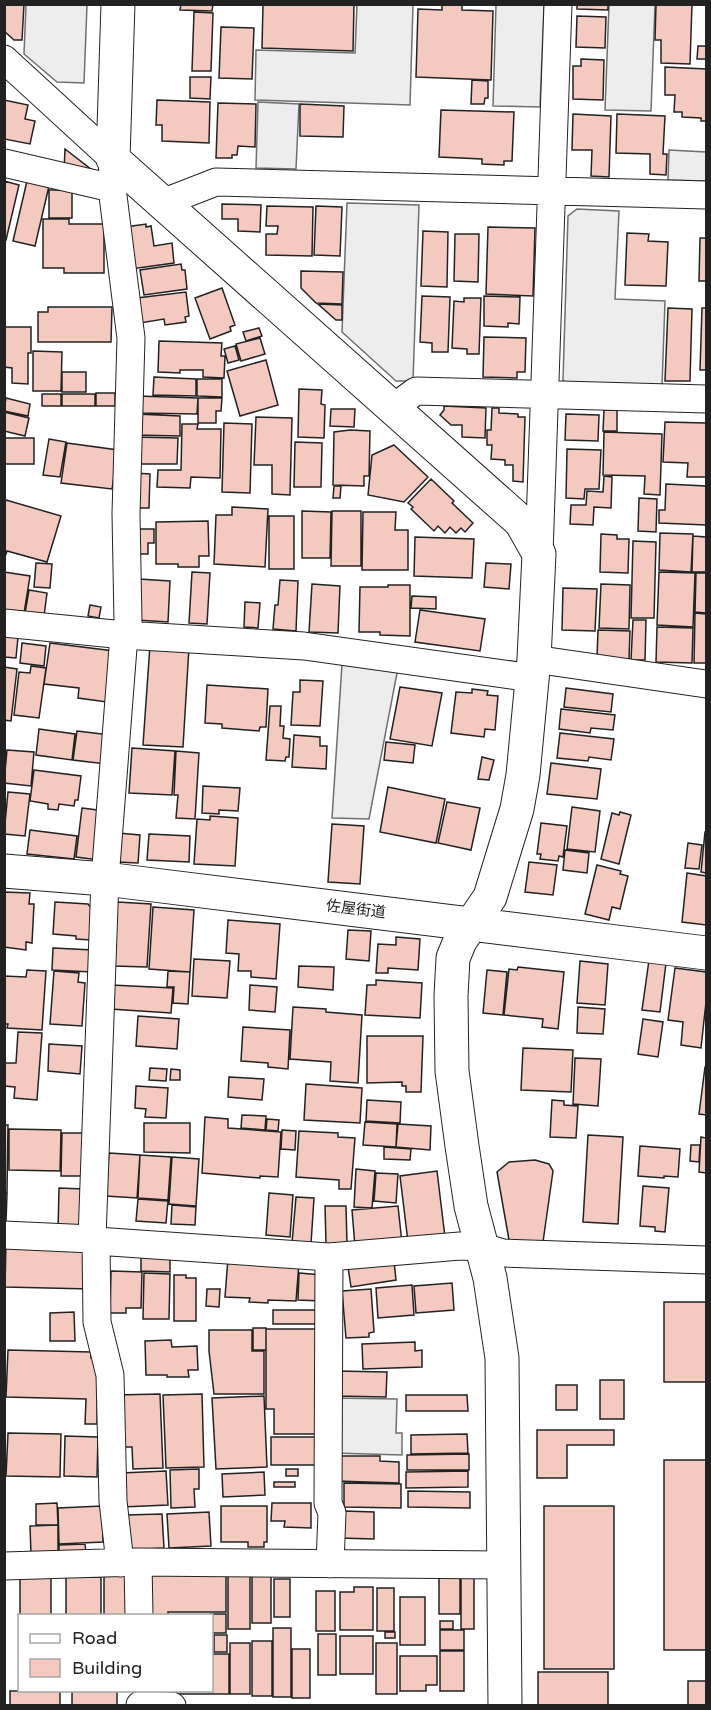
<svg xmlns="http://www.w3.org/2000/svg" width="711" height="1710" font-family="'Varela Round','Noto Sans JP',sans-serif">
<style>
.parking{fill:#ededed;stroke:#6f6f6f;stroke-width:1.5}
.building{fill:#f3c9c0;stroke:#222;stroke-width:1.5}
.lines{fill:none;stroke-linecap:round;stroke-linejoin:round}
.street-casing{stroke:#222;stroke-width:29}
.secondary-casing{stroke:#222;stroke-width:35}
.street{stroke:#fff;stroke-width:27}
.secondary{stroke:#fff;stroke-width:33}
.labels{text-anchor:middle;stroke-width:4.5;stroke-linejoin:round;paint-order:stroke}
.street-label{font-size:15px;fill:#222;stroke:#fff}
</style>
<rect width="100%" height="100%" fill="#fff"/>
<path class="parking" d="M 26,5 L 87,5 L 84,83 L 57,82 L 24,54 Z
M 357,5 L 413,5 L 410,105 L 255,100 L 256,50 L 355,53 Z
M 496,5 L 544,5 L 540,107 L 493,106 Z
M 609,5 L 655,5 L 651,111 L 605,110 Z
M 258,102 L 299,104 L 296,169 L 256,168 Z
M 669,150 L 706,152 L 706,181 L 668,180 Z
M 347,203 L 419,205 L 413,381 L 396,381 L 342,332 Z
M 577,209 L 619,211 L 615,299 L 665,301 L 662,387 L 569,384 L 563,380 L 568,216 Z
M 342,664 L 398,668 L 369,819 L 332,818 Z
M 334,1398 L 397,1399 L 396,1433 L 402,1433 L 402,1455 L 333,1453 Z"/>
<path class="building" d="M 4,4 L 24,4 L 22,40 L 14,40 L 4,31 Z
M 181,4 L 213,4 L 212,11 L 180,10 Z
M 263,4 L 354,4 L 353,51 L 262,48 Z
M 442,4 L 462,4 L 462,10 L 493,11 L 491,80 L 416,77 L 418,9 L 442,10 Z
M 577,4 L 608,4 L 608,10 L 577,9 Z
M 663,4 L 692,4 L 690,64 L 661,63 L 661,40 L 655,40 L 656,5 Z
M 194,12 L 213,13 L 211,71 L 192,71 Z
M 577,16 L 606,17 L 605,48 L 576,47 Z
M 221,27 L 254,28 L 252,79 L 219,78 Z
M 698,46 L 706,46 L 706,59 L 697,59 Z
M 581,59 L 604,60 L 603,100 L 573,99 L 573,66 L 581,66 Z
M 665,67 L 706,69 L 706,121 L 701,121 L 701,118 L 682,117 L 682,112 L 674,112 L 675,95 L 665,95 Z
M 190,77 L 211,77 L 210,99 L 190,98 Z
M 472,80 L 488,81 L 488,98 L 485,98 L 484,104 L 471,104 Z
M 4,100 L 28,105 L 25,119 L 35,121 L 30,144 L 4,139 Z
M 157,100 L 210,102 L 209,143 L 162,141 L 162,125 L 156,125 Z
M 218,103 L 256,104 L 255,147 L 238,146 L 237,155 L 232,155 L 232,158 L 216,158 Z
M 300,104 L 344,106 L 343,137 L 300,136 Z
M 441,110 L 514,112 L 512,161 L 504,161 L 504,165 L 482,164 L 482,159 L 439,157 Z
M 573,114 L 611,116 L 609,177 L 591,176 L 592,150 L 572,150 Z
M 617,114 L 665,116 L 663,154 L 667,154 L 666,175 L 650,174 L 650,154 L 616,153 Z
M 65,149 L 92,170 L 64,172 Z
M 4,181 L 19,185 L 6,240 L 4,240 Z
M 27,181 L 49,186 L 35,246 L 13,241 Z
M 49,190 L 72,190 L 72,218 L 49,218 Z
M 222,204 L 261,205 L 260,232 L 238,231 L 238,219 L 222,219 Z
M 267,206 L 313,207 L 312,256 L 266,255 L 266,234 L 277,234 L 278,226 L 266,226 Z
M 316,206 L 342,207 L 340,256 L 314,255 Z
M 43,219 L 69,219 L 69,224 L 104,224 L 104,273 L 64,273 L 64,268 L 43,268 Z
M 146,224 L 146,227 L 151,226 L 154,246 L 172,243 L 174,263 L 131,269 L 126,227 Z
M 488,227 L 535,228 L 533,296 L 486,294 Z
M 423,231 L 448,232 L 447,287 L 421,286 Z
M 627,233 L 649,234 L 648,241 L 668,242 L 666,286 L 625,285 Z
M 455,234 L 479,234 L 478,282 L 454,281 Z
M 700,238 L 706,238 L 706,281 L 699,281 Z
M 181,264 L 182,270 L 185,270 L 187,289 L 144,295 L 140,270 Z
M 301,271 L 343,272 L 342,304 L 316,303 L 301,288 Z
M 222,288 L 235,325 L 230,327 L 231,331 L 210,339 L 195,298 Z
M 186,292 L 189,316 L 185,317 L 186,322 L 165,325 L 164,319 L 140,323 L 137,298 Z
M 422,296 L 450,297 L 448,352 L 432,352 L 432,343 L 420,342 Z
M 484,296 L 520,297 L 519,324 L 508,323 L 508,327 L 484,326 Z
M 464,298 L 481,298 L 479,354 L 467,354 L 467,349 L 452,348 L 454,301 L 464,302 Z
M 318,304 L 342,305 L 342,320 L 336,320 Z
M 48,307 L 112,307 L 111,342 L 38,342 L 38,312 L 48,312 Z
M 668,308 L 692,309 L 690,381 L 665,381 Z
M 702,308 L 706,308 L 706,370 L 700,370 Z
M 4,327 L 31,327 L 31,353 L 28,353 L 28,384 L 12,383 L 12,368 L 4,367 Z
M 259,328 L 262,336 L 246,341 L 243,332 Z
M 484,337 L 526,338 L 525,372 L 517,372 L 517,378 L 483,377 Z
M 260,338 L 265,354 L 241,361 L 236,344 Z
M 159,341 L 222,343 L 221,356 L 225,356 L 224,378 L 203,377 L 203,370 L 180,370 L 180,373 L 158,372 Z
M 235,346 L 239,360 L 228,363 L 224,349 Z
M 33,351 L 62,352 L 61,391 L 33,391 Z
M 266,360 L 278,405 L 240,416 L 227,371 Z
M 62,372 L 86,372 L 86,392 L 62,392 Z
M 154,377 L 196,379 L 196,396 L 153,395 Z
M 197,379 L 222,379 L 222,397 L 197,396 Z
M 299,389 L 322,390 L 321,404 L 325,405 L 324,438 L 298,437 Z
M 96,393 L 115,393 L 115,406 L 96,406 Z
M 42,394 L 61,394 L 61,406 L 42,406 Z
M 62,394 L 95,394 L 95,406 L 62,406 Z
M 137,396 L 198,398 L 197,414 L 136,413 Z
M 6,398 L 30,404 L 28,416 L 4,411 Z
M 198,398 L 222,398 L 221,411 L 216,411 L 216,423 L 198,423 Z
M 444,406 L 486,408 L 485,438 L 462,437 L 462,425 L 451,425 L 440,415 L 444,410 Z
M 492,408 L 499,408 L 499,413 L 518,414 L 518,417 L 525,417 L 523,482 L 513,481 L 513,465 L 505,465 L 505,460 L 491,459 L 492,445 L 487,445 L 487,430 L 491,430 Z
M 331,409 L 355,409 L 354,427 L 330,426 Z
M 604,410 L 617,410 L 617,431 L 603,431 Z
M 4,412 L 29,418 L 25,436 L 4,431 Z
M 136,414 L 180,416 L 180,436 L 135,435 Z
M 566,414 L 599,415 L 598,441 L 565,440 Z
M 256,417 L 292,418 L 290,495 L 272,494 L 272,465 L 254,465 Z
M 665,422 L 706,423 L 706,477 L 687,477 L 688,463 L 663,462 Z
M 224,423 L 252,424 L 250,493 L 222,492 Z
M 182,424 L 198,424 L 197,429 L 221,429 L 220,478 L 191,477 L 190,488 L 157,487 L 158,470 L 181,470 Z
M 350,430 L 370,431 L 369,476 L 364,476 L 364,486 L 333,485 L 334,432 Z
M 604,432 L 662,434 L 660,495 L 644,494 L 645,476 L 603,475 Z
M 135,437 L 178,438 L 177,464 L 134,464 Z
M 4,438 L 34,438 L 34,464 L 4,464 Z
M 49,439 L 66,442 L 60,477 L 43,475 Z
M 295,442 L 322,443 L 321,487 L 294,487 Z
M 67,443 L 118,450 L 112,489 L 61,483 Z
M 394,445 L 428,477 L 404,502 L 368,495 L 372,455 Z
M 567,449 L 601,450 L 599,489 L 585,489 L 584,499 L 566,498 Z
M 134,473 L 150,474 L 149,508 L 134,508 Z
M 604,476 L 612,477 L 611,508 L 594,507 L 593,525 L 570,524 L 571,505 L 586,505 L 587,491 L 603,492 Z
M 431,479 L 454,501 L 452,503 L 473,523 L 465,532 L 461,528 L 456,533 L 450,527 L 445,533 L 438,526 L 434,531 L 411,509 L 413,507 L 408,503 Z
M 666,484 L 706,486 L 706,525 L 659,523 L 659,510 L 665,510 Z
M 334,486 L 341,486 L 340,498 L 333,498 Z
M 639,498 L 657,499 L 656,532 L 638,531 Z
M 6,500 L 61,516 L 47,562 L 7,551 L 4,560 L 4,506 Z
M 232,507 L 268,509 L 265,567 L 214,564 L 216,515 L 232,515 Z
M 302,511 L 331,512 L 330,558 L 302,558 Z
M 332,511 L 361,511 L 361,566 L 331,566 Z
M 363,512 L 396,512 L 395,530 L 408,530 L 408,570 L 362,570 Z
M 269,516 L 294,516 L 294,569 L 269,569 Z
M 208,521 L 209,556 L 199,556 L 199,567 L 178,567 L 178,564 L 156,564 L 156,522 Z
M 138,529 L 154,529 L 154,543 L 148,543 L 148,554 L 138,554 Z
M 660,533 L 693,534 L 691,572 L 659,570 Z
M 601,534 L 617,535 L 617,539 L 629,539 L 628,573 L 600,572 Z
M 693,536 L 706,537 L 706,572 L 692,572 Z
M 415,537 L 474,539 L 472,578 L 414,576 Z
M 633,541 L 656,542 L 654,618 L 631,618 Z
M 36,563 L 52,564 L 50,588 L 34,587 Z
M 486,563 L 511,564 L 509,589 L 484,587 Z
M 4,572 L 30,576 L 24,613 L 4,610 Z
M 192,572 L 210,573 L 207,624 L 189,623 Z
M 659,572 L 695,573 L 693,627 L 657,625 Z
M 696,573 L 706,573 L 706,613 L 695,612 Z
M 139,579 L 170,581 L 168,622 L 136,620 Z
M 280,580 L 298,581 L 296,631 L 273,629 L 275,605 L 278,605 Z
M 312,584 L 340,586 L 338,633 L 309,632 Z
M 601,584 L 630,585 L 629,629 L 599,628 Z
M 388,585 L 410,585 L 410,636 L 380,635 L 380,632 L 359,632 L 360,587 L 388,587 Z
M 563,588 L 597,589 L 595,631 L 562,630 Z
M 29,590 L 47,593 L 44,616 L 25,613 Z
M 412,596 L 436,597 L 436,609 L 411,608 Z
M 245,602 L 260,603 L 258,628 L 244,627 Z
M 90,605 L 101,607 L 99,618 L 88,616 Z
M 420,610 L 485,619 L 480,651 L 415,642 Z
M 695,613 L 706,614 L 706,663 L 694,663 Z
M 633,620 L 646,620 L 645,660 L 631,660 Z
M 657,627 L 693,628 L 692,663 L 656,662 Z
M 598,630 L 630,631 L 629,659 L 597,658 Z
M 4,636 L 18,637 L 16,658 L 4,657 Z
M 22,643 L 46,646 L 44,666 L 20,663 Z
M 50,643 L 114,651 L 107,702 L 78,698 L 79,688 L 44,684 Z
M 150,645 L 189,647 L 183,747 L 143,745 Z
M 31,666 L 46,668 L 39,718 L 14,715 L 19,672 L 30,673 Z
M 4,667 L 17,669 L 11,721 L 4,720 Z
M 300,680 L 323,681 L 320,726 L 291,725 L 293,692 L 300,692 Z
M 207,685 L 268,689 L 266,727 L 260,727 L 259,731 L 222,728 L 222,724 L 205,723 Z
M 400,687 L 442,693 L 432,746 L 390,739 Z
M 566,688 L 613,694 L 611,712 L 564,707 Z
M 472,689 L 488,691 L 487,695 L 498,696 L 495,730 L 485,729 L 484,737 L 451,733 L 456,692 L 472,693 Z
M 270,706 L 281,706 L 280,726 L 284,726 L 283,738 L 290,739 L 289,757 L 286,757 L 285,761 L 266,760 Z
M 561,709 L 615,715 L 613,730 L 591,728 L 590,733 L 559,729 Z
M 39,729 L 75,734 L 72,760 L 36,755 Z
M 77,731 L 110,735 L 106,764 L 73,760 Z
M 560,733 L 614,739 L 611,760 L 589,757 L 588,761 L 557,758 Z
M 294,735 L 320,737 L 320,746 L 327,746 L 326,769 L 292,767 Z
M 386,742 L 415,745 L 413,763 L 384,760 Z
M 132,748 L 175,751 L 172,795 L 129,793 Z
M 7,750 L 34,752 L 31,786 L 4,783 Z
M 176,751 L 199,753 L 195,819 L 176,818 L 178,795 L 174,795 Z
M 482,757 L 494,760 L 489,780 L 478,779 Z
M 551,763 L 601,769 L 597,799 L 547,794 Z
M 34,770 L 81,776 L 78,800 L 75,800 L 74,806 L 59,804 L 58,810 L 48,809 L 48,804 L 30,801 Z
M 203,786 L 240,788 L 238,811 L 219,810 L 219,814 L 202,813 Z
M 388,787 L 445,799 L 436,843 L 380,832 Z
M 8,792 L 30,794 L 25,836 L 4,834 Z
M 447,802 L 480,808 L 471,850 L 438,843 Z
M 572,807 L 600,811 L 595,852 L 567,849 Z
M 82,808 L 105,811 L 99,860 L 76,857 Z
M 620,812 L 631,815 L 619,864 L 601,859 L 612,813 L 619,815 Z
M 210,816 L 238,818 L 235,866 L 194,864 L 197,819 L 210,820 Z
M 541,823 L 567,826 L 563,857 L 559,856 L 558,861 L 540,859 L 541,854 L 537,854 Z
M 332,824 L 364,826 L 360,884 L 328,882 Z
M 30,830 L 77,836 L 74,859 L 27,854 Z
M 705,832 L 706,832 L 706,873 L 701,872 Z
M 118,833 L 140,835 L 138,863 L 116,862 Z
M 149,834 L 190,836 L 189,862 L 147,860 Z
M 688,843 L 702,845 L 699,869 L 685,868 Z
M 565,850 L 589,853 L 587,873 L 563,870 Z
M 529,862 L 557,865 L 553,895 L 525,892 Z
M 597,865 L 621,871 L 620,874 L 628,876 L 620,909 L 612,907 L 609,920 L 585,914 Z
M 687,873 L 706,876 L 706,925 L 682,922 Z
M 4,892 L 30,893 L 29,904 L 34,904 L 32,943 L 26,942 L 26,950 L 4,947 Z
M 55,902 L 88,904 L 93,910 L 91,940 L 76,939 L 76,936 L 53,934 Z
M 117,902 L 151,904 L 147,967 L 113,966 Z
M 153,907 L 194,910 L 190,972 L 149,969 Z
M 228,920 L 280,924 L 276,979 L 251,977 L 251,971 L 238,971 L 239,954 L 226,953 Z
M 348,930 L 371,931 L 369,961 L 346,959 Z
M 396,937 L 420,939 L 418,970 L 388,968 L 388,973 L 376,973 L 378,944 L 396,945 Z
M 53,948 L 93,950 L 92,972 L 52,970 Z
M 194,959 L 230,961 L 227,998 L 192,996 Z
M 649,960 L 666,963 L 660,1012 L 642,1010 Z
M 580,961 L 608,964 L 605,1005 L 577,1003 Z
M 299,966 L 334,967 L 333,990 L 298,987 Z
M 518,967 L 564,972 L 558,1029 L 542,1027 L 543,1019 L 504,1015 L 509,969 L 517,970 Z
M 675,968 L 706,972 L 706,1002 L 701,1048 L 681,1045 L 683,1022 L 668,1020 Z
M 27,970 L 46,971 L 42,1030 L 7,1028 L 8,1024 L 4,1024 L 4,976 L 26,977 Z
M 487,970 L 507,972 L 503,1015 L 483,1013 Z
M 54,971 L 79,973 L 78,982 L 85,983 L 82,1026 L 50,1024 Z
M 168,971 L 190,972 L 188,1004 L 173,1003 L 174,987 L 167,987 Z
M 376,980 L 422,983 L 420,1018 L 365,1015 L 367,985 L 376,985 Z
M 111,985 L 173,988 L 171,1013 L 110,1009 Z
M 250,985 L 277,987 L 275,1012 L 249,1010 Z
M 293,1007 L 326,1009 L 326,1012 L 362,1015 L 358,1083 L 330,1081 L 331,1062 L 290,1059 Z
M 578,1007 L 605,1009 L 603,1034 L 577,1033 Z
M 138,1016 L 179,1019 L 177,1049 L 136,1046 Z
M 643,1019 L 663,1022 L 658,1057 L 638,1054 Z
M 243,1027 L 290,1030 L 288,1069 L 268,1067 L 268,1063 L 241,1061 Z
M 18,1032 L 42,1033 L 37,1100 L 14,1098 L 15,1087 L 4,1086 L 4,1063 L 16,1063 Z
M 367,1036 L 423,1036 L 421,1092 L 406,1092 L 406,1086 L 402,1086 L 402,1082 L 367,1083 Z
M 49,1044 L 82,1046 L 80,1074 L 48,1071 Z
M 523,1048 L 573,1050 L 571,1092 L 521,1090 Z
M 575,1058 L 601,1059 L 598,1106 L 573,1104 Z
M 705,1067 L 706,1067 L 706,1115 L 699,1114 Z
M 150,1068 L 167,1069 L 166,1081 L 149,1080 Z
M 171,1069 L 180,1070 L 180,1080 L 170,1080 Z
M 229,1077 L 264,1079 L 262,1100 L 228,1097 Z
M 306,1084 L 362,1088 L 360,1123 L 304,1120 Z
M 136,1086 L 168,1088 L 166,1118 L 145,1117 L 146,1109 L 135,1108 Z
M 367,1100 L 401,1102 L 400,1123 L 366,1121 Z
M 552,1100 L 564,1101 L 564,1105 L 578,1106 L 576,1138 L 550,1137 Z
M 242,1115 L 266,1116 L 265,1130 L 241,1128 Z
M 205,1117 L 228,1119 L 228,1128 L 281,1132 L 278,1177 L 260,1176 L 260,1178 L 202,1173 Z
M 267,1119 L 279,1120 L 278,1131 L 266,1130 Z
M 365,1122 L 397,1124 L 396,1147 L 363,1145 Z
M 144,1123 L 190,1123 L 190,1153 L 144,1152 Z
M 398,1124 L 431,1126 L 430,1150 L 396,1147 Z
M 4,1125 L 8,1125 L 7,1193 L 4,1193 Z
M 9,1129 L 61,1130 L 60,1171 L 9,1170 Z
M 282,1130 L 296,1131 L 295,1150 L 281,1149 Z
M 299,1131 L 338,1133 L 338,1137 L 355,1138 L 351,1189 L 339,1189 L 339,1180 L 296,1177 Z
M 62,1133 L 85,1133 L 84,1176 L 61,1176 Z
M 588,1135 L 623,1137 L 618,1224 L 583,1222 Z
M 701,1137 L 706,1138 L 706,1173 L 699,1172 Z
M 691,1145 L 700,1145 L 699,1162 L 690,1161 Z
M 640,1146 L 680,1149 L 678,1177 L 664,1176 L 664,1178 L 638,1176 Z
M 384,1147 L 411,1149 L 410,1160 L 384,1159 Z
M 109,1153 L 140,1155 L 137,1198 L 106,1196 Z
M 140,1155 L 171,1157 L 168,1200 L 138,1198 Z
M 172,1157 L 199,1159 L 196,1206 L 169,1204 Z
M 535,1160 L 549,1164 L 553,1171 L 543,1242 L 509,1240 L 497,1172 L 509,1162 Z
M 356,1169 L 375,1171 L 372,1208 L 354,1207 Z
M 437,1171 L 445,1237 L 408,1242 L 400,1176 Z
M 376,1173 L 398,1174 L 396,1203 L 374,1201 Z
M 643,1186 L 669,1188 L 665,1232 L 655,1231 L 655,1227 L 640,1226 Z
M 59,1188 L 84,1189 L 84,1232 L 58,1232 Z
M 269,1193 L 293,1195 L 290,1237 L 266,1235 Z
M 4,1194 L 7,1194 L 6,1223 L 4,1223 Z
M 296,1197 L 314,1198 L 311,1244 L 292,1243 Z
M 138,1199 L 168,1201 L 166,1223 L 136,1221 Z
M 172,1205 L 196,1207 L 195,1225 L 171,1224 Z
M 325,1206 L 346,1206 L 347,1244 L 326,1244 Z
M 398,1206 L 402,1243 L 355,1247 L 352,1210 Z
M 6,1242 L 91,1245 L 90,1289 L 5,1287 Z
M 141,1251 L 170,1252 L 170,1272 L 141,1271 Z
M 228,1258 L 299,1263 L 296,1301 L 268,1300 L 268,1303 L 249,1302 L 250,1298 L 225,1297 Z
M 394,1261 L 396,1280 L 351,1287 L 348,1267 Z
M 111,1271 L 142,1272 L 141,1308 L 126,1308 L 126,1313 L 110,1313 Z
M 144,1273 L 170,1274 L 169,1319 L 143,1319 Z
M 299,1273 L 323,1275 L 321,1301 L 298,1300 Z
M 174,1275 L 186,1275 L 186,1278 L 196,1278 L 196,1321 L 174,1321 Z
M 452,1283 L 454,1310 L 416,1313 L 414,1286 Z
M 412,1285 L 414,1315 L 378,1318 L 376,1288 Z
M 207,1289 L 220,1289 L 219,1307 L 206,1306 Z
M 371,1289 L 374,1332 L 369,1333 L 369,1337 L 346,1338 L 342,1291 Z
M 664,1302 L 706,1302 L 706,1382 L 664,1382 Z
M 273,1310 L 321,1310 L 321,1324 L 273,1324 Z
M 74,1312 L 75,1341 L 50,1341 L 50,1313 Z
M 253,1328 L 266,1328 L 266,1350 L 253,1350 Z
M 266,1329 L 319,1329 L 319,1434 L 274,1434 L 274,1409 L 266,1409 Z
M 209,1330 L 252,1330 L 252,1351 L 264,1351 L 264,1394 L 214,1394 L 209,1351 Z
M 171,1340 L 172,1347 L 197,1346 L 198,1370 L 188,1370 L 189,1377 L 167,1377 L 167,1375 L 146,1375 L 145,1341 Z
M 415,1342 L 415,1351 L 422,1350 L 422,1367 L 363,1369 L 362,1344 Z
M 8,1350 L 91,1352 L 91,1358 L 98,1358 L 97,1424 L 85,1424 L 86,1399 L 6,1397 Z
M 336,1371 L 387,1372 L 386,1397 L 336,1396 Z
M 600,1380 L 624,1380 L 624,1419 L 600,1419 Z
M 556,1385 L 577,1385 L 577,1410 L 556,1410 Z
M 160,1394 L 163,1468 L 133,1469 L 132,1447 L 122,1447 L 116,1395 Z
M 202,1394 L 204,1467 L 166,1468 L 163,1395 Z
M 406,1395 L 467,1395 L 468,1411 L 406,1411 Z
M 264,1396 L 267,1467 L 216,1469 L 212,1398 Z
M 537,1430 L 614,1430 L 614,1445 L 567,1445 L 567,1478 L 537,1478 Z
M 8,1433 L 61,1434 L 60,1477 L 6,1476 Z
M 467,1434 L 468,1453 L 411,1454 L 411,1435 Z
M 65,1436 L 98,1437 L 97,1477 L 64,1476 Z
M 271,1437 L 321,1437 L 321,1465 L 271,1465 Z
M 469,1454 L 469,1470 L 407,1470 L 407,1455 Z
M 336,1456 L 380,1456 L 380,1461 L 399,1462 L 399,1483 L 335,1481 Z
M 664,1460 L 706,1460 L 706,1650 L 664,1650 Z
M 199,1469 L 199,1489 L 194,1489 L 195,1507 L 171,1508 L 170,1470 Z
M 286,1469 L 298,1469 L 298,1476 L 286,1476 Z
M 166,1471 L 168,1505 L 122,1507 L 121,1473 Z
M 468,1471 L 468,1487 L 406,1488 L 406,1472 Z
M 264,1472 L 265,1495 L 223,1497 L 222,1474 Z
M 274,1482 L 295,1482 L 295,1487 L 274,1487 Z
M 344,1483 L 401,1484 L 401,1508 L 344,1507 Z
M 408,1491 L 470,1492 L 470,1508 L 408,1507 Z
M 57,1503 L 58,1525 L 36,1525 L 36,1504 Z
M 272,1503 L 311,1503 L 311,1528 L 284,1527 L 285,1521 L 271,1521 Z
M 102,1506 L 103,1542 L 59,1544 L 58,1508 Z
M 221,1506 L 267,1506 L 267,1542 L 264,1542 L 264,1547 L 248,1547 L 248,1542 L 221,1542 Z
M 544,1506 L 614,1506 L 614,1669 L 544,1669 Z
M 344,1511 L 374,1512 L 374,1539 L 338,1538 Z
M 209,1512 L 211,1546 L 169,1548 L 167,1514 Z
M 162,1514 L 164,1548 L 128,1550 L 126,1515 Z
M 58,1525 L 58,1554 L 31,1555 L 30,1526 Z
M 85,1544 L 86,1553 L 59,1554 L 59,1545 Z
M 150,1567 L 226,1567 L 226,1612 L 168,1612 L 168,1616 L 145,1616 Z
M 228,1570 L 250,1570 L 250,1629 L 228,1629 Z
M 252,1570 L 271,1570 L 271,1623 L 252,1623 Z
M 104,1573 L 127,1573 L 127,1616 L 104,1616 Z
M 461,1574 L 474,1574 L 474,1629 L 461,1629 Z
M 20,1577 L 51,1577 L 51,1616 L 20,1616 Z
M 66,1577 L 101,1577 L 101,1616 L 66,1616 Z
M 439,1577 L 460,1577 L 460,1614 L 439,1614 Z
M 274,1579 L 290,1579 L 290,1617 L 274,1617 Z
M 354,1587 L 373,1587 L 373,1630 L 340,1630 L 340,1592 L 354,1592 Z
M 377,1588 L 394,1588 L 394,1631 L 377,1631 Z
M 316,1591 L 335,1591 L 335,1631 L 316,1631 Z
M 400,1597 L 425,1597 L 425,1645 L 400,1645 Z
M 210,1614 L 226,1614 L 226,1633 L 212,1633 Z
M 440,1621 L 453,1621 L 453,1629 L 440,1629 Z
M 273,1628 L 291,1628 L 291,1697 L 273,1697 Z
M 440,1630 L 464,1630 L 464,1650 L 440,1650 Z
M 385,1632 L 395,1632 L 395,1638 L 385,1638 Z
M 318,1634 L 336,1634 L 336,1675 L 318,1675 Z
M 214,1635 L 227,1635 L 227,1652 L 214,1652 Z
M 340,1636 L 373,1636 L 373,1674 L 340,1674 Z
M 252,1641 L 272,1641 L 272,1696 L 252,1696 Z
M 230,1643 L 250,1643 L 250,1694 L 230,1694 Z
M 376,1643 L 397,1643 L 397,1694 L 376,1694 Z
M 292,1649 L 310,1649 L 310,1698 L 292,1698 Z
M 440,1651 L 464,1651 L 464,1691 L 440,1691 Z
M 212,1654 L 229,1654 L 229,1694 L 144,1694 L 144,1690 L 212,1690 Z
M 400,1656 L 437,1656 L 437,1685 L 426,1685 L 426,1691 L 400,1691 Z
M 538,1672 L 608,1672 L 608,1706 L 538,1706 Z
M 688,1681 L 706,1681 L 706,1706 L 688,1706 Z
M 72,1690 L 117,1690 L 117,1706 L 72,1706 Z
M 10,1691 L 60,1691 L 60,1706 L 10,1706 Z"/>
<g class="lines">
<defs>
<path id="street" d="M 4,59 L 113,159 L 112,188 L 131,338 L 126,514 L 128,622 L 124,635 L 105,879 L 92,1239
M 4,163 L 112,188
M 162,203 L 216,182 L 706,195
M 393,408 L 416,391 L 706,399
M 539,554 L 558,4
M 4,623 L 124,635 L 304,646 L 533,678
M 534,659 L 706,684
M 4,1235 L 92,1239 L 96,1241 L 329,1257 L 460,1246 L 482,1247 L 503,1253 L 706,1260
M 96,1241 L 97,1322 L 110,1375 L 113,1501 L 120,1563
M 329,1257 L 328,1503 L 332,1513 L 330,1564
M 138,1562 L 139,1616
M 4,1566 L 138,1562 L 503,1565
M 140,1705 L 172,1706"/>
<path id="secondary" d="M 118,4 L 113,159 L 521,522 L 539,554 L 534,659 L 523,775 L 517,809 L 490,897 L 460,941 L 453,958 L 451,996 L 452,1071 L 462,1146 L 471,1206 L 490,1278 L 502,1358 L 505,1706
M 4,871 L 105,879 L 706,953"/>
</defs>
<use href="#street" class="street-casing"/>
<use href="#secondary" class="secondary-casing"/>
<use href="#street" class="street"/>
<use href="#secondary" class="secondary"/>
</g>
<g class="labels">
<g class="street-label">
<text transform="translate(356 909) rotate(7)" y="5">佐屋街道</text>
</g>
</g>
<rect width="711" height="1710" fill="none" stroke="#222222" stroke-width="12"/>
<rect x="18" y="1614" width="195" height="78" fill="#ffffff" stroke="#a7a7a7" stroke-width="1.5"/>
<rect x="30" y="1634" width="30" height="9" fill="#ffffff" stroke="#a7a7a7" stroke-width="1.5"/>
<text x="72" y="1644" font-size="18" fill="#222222">Road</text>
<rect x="30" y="1659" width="30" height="18" fill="#f3c9c0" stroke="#a7a7a7" stroke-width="1.5"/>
<text x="72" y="1674" font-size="18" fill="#222222">Building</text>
</svg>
